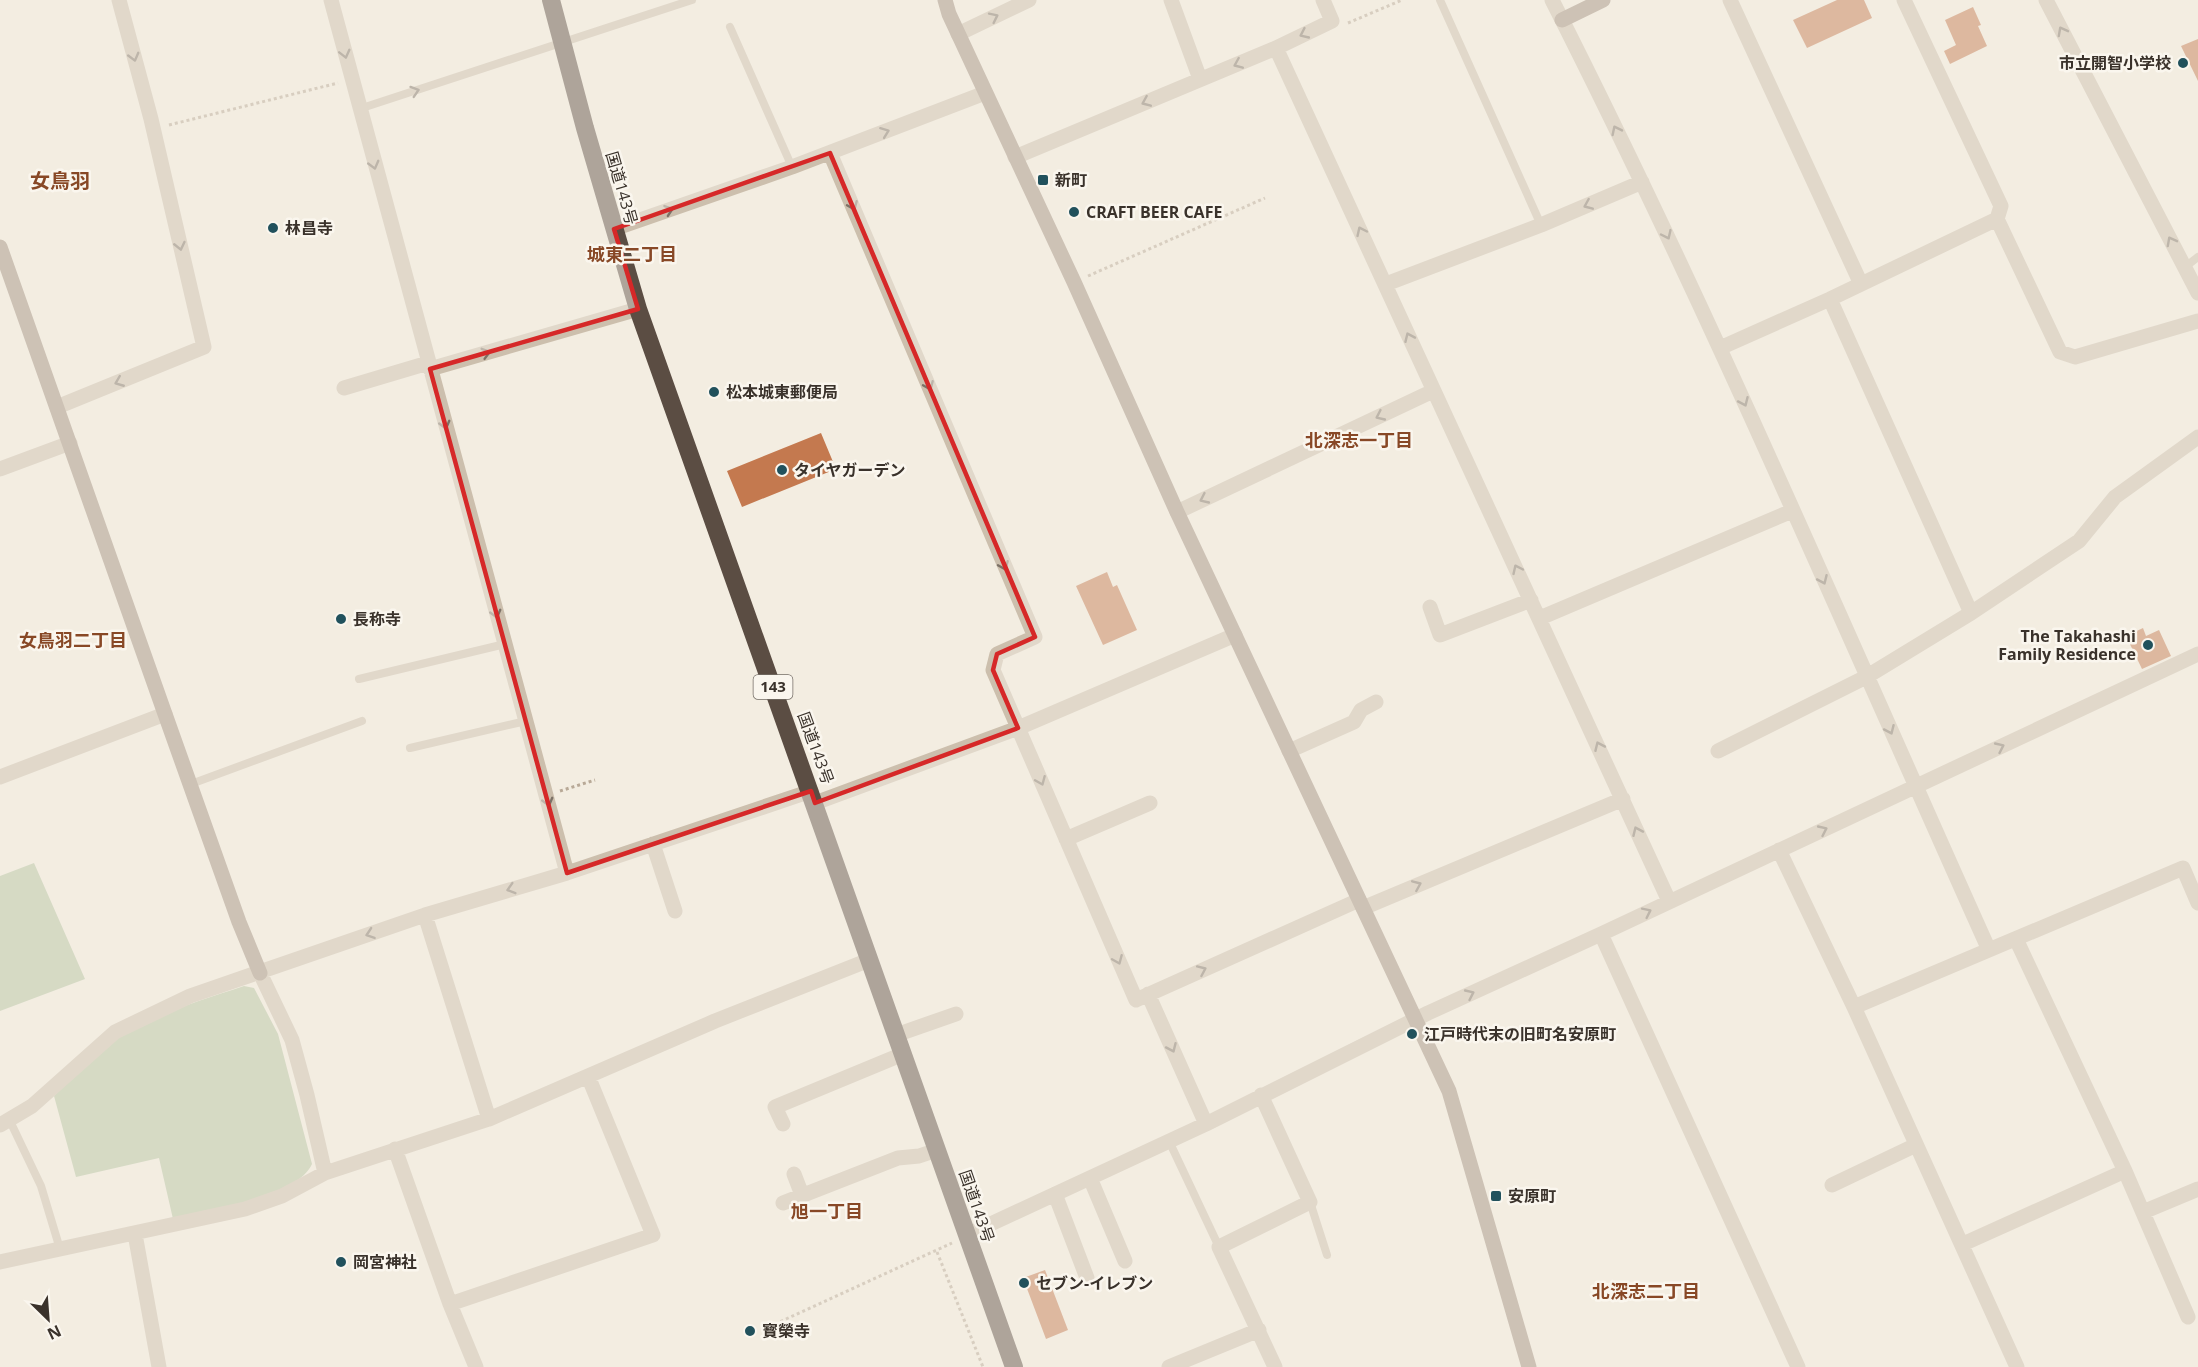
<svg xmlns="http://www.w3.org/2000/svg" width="2198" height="1367" font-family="'Open Sans','Noto Sans JP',sans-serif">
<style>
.green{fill:#b4c3a1}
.building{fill:#c4794f}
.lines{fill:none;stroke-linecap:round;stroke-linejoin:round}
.path{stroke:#b8a997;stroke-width:3;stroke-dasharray:3 3;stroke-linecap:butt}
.lane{stroke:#ccbfad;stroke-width:8}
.street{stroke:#ccbfad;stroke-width:15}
.secondary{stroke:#a08e7e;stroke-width:15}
.highway{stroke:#5b4d43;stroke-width:18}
.oneway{stroke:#7c7166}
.marked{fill:none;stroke:#d62828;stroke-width:4.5;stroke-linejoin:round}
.poi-dot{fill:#21515c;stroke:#faf6ee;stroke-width:2}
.labels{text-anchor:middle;stroke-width:5;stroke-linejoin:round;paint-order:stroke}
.shield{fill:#faf6ee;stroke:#746d66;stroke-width:1.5}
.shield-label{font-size:15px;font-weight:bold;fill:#3a322b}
.poi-label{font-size:16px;font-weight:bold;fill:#3a322b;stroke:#faf6ee;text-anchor:start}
.street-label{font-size:16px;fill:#3a322b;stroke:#faf6ee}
.neighbourhood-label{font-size:18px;font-weight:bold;fill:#884826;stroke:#faf6ee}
.quarter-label{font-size:20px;font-weight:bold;fill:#884826;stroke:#faf6ee}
</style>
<rect width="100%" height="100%" fill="#f3ede1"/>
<path class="green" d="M 34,863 L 85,979 L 0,1011 L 0,876 Z
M 244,986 L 254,988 L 278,1034 L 312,1164 C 297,1198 208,1211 173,1219 L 159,1158 L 76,1177 L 54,1096 C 70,1080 86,1062 104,1048 C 146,1016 196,1002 244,986 Z"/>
<path class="building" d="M 1837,0 L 1864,0 L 1872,18 L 1807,48 L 1793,20 Z
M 1973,7 L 1981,25 L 1978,26 L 1987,46 L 1950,64 L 1944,51 L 1956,45 L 1945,20 Z
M 2198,39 L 2198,81 L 2181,46 Z
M 821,433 L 836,469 L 742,507 L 727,471 Z
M 1107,572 L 1113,587 L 1117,585 L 1137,630 L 1103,645 L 1076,586 Z
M 2143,628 L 2146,636 L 2159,630 L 2171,656 L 2142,669 L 2126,636 Z
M 1045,1270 L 1068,1330 L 1046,1339 L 1023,1278 Z"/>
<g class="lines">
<path class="path" d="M 1348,23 L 1402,0
M 169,125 L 338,83
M 1088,276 L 1265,198
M 560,791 L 595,780
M 937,1252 L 983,1367
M 775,1324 L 952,1243"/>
<path class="lane" d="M 1440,0 L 1541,225
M 730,27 L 792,167
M 359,109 L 692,0
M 2185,267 L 2198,257
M 359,679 L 505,644
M 410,748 L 526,721
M 191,784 L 362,721
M 9,1119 L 41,1186 L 60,1249
M 1169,1141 L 1219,1247
M 1310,1202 L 1327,1255"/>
<path class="street" d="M 331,0 L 567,873
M 1171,0 L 1200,79
M 1552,0 C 1710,311 1846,632 1989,950
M 1730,0 L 1861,284
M 1904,0 L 2001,206 L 1997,219 L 2060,352 L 2075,357 L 2198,321
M 2046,0 L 2198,293
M 958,34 L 1029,0
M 1276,48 L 1669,901
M 830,153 L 1035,637 L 997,654 L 993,670 L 1136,1000 L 1359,900
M 1015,157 L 1276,48 L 1332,21 L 1323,0
M 614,229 L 792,167 L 985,93
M 1386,284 L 1541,225 L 1642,182
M 1830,299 L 1971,613
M 1720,348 L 1830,299 L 1997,219
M 430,369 L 638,309
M 344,388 L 428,363
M 57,407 L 204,347 L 151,119 L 119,0
M 0,469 L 70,443
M 1177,512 L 1433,391
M 1430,607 L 1440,635 L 1531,600
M 1540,618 L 1792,511
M 1289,751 L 1354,722 L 1361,710 L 1376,702
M 1718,751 L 1866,677 L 1971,613 L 2079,541 L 2115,497 L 2198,437
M 0,777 L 165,714
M 815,803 L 1018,728 L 1235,635
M 1066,839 L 1150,803
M 653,844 L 675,911
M 1779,850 L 1854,1007 L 2017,1367
M 1363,908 L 1623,799
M 425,915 L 489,1119
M 1601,934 L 1798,1367
M 2016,939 L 2125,1171 L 2188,1317
M 260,973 L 292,1040 L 307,1095 L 325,1173
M 1148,994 L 1206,1124
M 1854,1007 L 2183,868 L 2198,903
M 896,1035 L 956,1014
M 1261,1095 L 1310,1202 L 1219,1247 L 1275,1367
M 783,1124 L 775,1107 L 903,1054
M 0,1125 L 32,1106 L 115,1032 L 190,996 L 425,915 L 567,873 L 811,791
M 395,1149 L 450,1304 L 476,1367
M 794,1174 L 802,1195
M 1090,1178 L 1125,1261
M 1832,1185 L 1916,1145
M 1055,1194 L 1087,1278
M 783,1203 L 898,1158 L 919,1156 L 937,1150
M 2143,1212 L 2198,1189
M 135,1234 L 159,1367
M 967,1235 L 1206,1124 L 1428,1013 L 1601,934 L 2198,654
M 1963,1244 L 2125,1171
M 0,1262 L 245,1209 L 282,1196 L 325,1173 L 489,1119 L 715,1021 L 869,960
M 450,1304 L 653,1235 L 588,1076
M 1169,1367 L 1259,1330"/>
<path class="secondary" d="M 945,0 L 949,14 L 1074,282 L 1177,512 L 1449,1091 L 1529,1367
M 1562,20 L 1603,0
M 0,247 L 165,714 L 239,922 L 260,973"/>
<path class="highway" d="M 551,0 L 585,128 L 638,309 L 1014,1367"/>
</g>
<defs><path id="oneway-chevron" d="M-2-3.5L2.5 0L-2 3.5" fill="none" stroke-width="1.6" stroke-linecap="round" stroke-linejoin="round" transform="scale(1.5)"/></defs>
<g class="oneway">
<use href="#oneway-chevron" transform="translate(994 17) rotate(-26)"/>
<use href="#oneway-chevron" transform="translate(2062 31) rotate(-118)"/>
<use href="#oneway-chevron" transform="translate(1304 34) rotate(155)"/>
<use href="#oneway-chevron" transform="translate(345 54) rotate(76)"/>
<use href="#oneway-chevron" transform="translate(134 57) rotate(75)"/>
<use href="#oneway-chevron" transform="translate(1238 64) rotate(157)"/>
<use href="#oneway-chevron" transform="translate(415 91) rotate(-18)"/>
<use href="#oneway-chevron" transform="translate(1146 102) rotate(157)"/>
<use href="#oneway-chevron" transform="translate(1616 130) rotate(-116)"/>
<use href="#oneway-chevron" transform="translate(885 132) rotate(-21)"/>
<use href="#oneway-chevron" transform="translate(374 165) rotate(75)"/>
<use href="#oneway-chevron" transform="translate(1588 205) rotate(157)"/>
<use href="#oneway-chevron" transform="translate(853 206) rotate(67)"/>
<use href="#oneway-chevron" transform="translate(669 210) rotate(-19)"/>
<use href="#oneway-chevron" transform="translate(1361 231) rotate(-115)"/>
<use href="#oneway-chevron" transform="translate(1667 235) rotate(65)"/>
<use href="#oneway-chevron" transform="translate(2171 241) rotate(-118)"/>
<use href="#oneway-chevron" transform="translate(180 246) rotate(77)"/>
<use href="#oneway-chevron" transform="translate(1409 337) rotate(-114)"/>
<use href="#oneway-chevron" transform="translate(486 353) rotate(-16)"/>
<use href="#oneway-chevron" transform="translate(119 382) rotate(158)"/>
<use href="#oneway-chevron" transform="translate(929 386) rotate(67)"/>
<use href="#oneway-chevron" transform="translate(1744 402) rotate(66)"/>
<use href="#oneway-chevron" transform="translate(1380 416) rotate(155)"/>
<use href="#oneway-chevron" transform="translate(445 425) rotate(75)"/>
<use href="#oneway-chevron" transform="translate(1204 499) rotate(155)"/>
<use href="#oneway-chevron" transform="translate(1004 566) rotate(67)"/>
<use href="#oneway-chevron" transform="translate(1517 569) rotate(-115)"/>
<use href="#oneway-chevron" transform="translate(1823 580) rotate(66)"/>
<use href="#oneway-chevron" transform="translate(496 614) rotate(75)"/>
<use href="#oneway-chevron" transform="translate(1890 730) rotate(66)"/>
<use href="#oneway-chevron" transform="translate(1599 746) rotate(-114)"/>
<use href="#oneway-chevron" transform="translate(2000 747) rotate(-25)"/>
<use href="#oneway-chevron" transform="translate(1041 781) rotate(67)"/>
<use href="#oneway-chevron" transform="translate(548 802) rotate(75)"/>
<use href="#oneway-chevron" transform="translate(1823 830) rotate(-25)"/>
<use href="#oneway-chevron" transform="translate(1637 831) rotate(-114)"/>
<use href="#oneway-chevron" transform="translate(1417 885) rotate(-23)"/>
<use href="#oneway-chevron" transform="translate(511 889) rotate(163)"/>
<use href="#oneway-chevron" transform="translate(1647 912) rotate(-26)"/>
<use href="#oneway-chevron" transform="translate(370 934) rotate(161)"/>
<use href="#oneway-chevron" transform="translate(1118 960) rotate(67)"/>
<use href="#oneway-chevron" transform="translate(1202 970) rotate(-24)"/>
<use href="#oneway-chevron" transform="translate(1470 994) rotate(-25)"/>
<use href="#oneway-chevron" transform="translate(1172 1048) rotate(66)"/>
</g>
<path d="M0 0H2198V1367H0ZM 830,153 L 1035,637 L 997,654 L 993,670 L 1018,728 L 815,803 L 811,791 L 567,873 L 430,369 L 638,309 L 614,229 Z" fill="#f3ede1" fill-opacity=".55" fill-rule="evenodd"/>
<path class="marked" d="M 830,153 L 1035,637 L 997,654 L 993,670 L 1018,728 L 815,803 L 811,791 L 567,873 L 430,369 L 638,309 L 614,229 Z"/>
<g class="poi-dot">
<circle cx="2183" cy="63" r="6"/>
<rect x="1037" y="174" width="12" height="12" rx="3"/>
<circle cx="1074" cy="212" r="6"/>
<circle cx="273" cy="228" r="6"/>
<circle cx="714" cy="392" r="6"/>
<circle cx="782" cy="470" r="6"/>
<circle cx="341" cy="619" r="6"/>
<circle cx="2148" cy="645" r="6"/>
<circle cx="1412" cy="1034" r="6"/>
<rect x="1490" y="1190" width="12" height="12" rx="3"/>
<circle cx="341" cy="1262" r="6"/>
<circle cx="1024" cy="1283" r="6"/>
<circle cx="750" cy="1331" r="6"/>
</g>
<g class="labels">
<rect class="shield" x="753.5" y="675" width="39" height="24" rx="4.5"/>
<g class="shield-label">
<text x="773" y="692">143</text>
</g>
<g class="poi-label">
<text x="2171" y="69" text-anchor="end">市立開智小学校</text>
<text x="1055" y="186">新町</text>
<text x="1086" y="218">CRAFT BEER CAFE</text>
<text x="285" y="234">林昌寺</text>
<text x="726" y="398">松本城東郵便局</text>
<text x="794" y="476">タイヤガーデン</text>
<text x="353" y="625">長称寺</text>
<text x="2136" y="642" text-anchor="end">The Takahashi<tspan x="2136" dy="18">Family Residence</tspan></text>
<text x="1424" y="1040">江戸時代末の旧町名安原町</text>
<text x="1508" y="1202">安原町</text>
<text x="353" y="1268">岡宮神社</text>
<text x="1036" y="1289">セブン-イレブン</text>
<text x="762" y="1337">寳榮寺</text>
</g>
<g class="street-label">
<text transform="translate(622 188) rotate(74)" y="6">国道143号</text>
<text transform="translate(816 748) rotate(70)" y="6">国道143号</text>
<text transform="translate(977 1206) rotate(71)" y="6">国道143号</text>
</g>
<g class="neighbourhood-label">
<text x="632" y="261">城東二丁目</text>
<text x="1359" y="447">北深志一丁目</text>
<text x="73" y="647">女鳥羽二丁目</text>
<text x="827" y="1218">旭一丁目</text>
<text x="1646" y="1298">北深志二丁目</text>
</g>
<g class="quarter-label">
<text x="60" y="188">女鳥羽</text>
</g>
</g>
<g transform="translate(48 1319) rotate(155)" stroke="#faf6ee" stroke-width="4.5" paint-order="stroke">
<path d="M0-4.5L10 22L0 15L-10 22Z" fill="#3a322b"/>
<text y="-9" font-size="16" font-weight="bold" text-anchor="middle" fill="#3a322b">N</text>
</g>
</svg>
